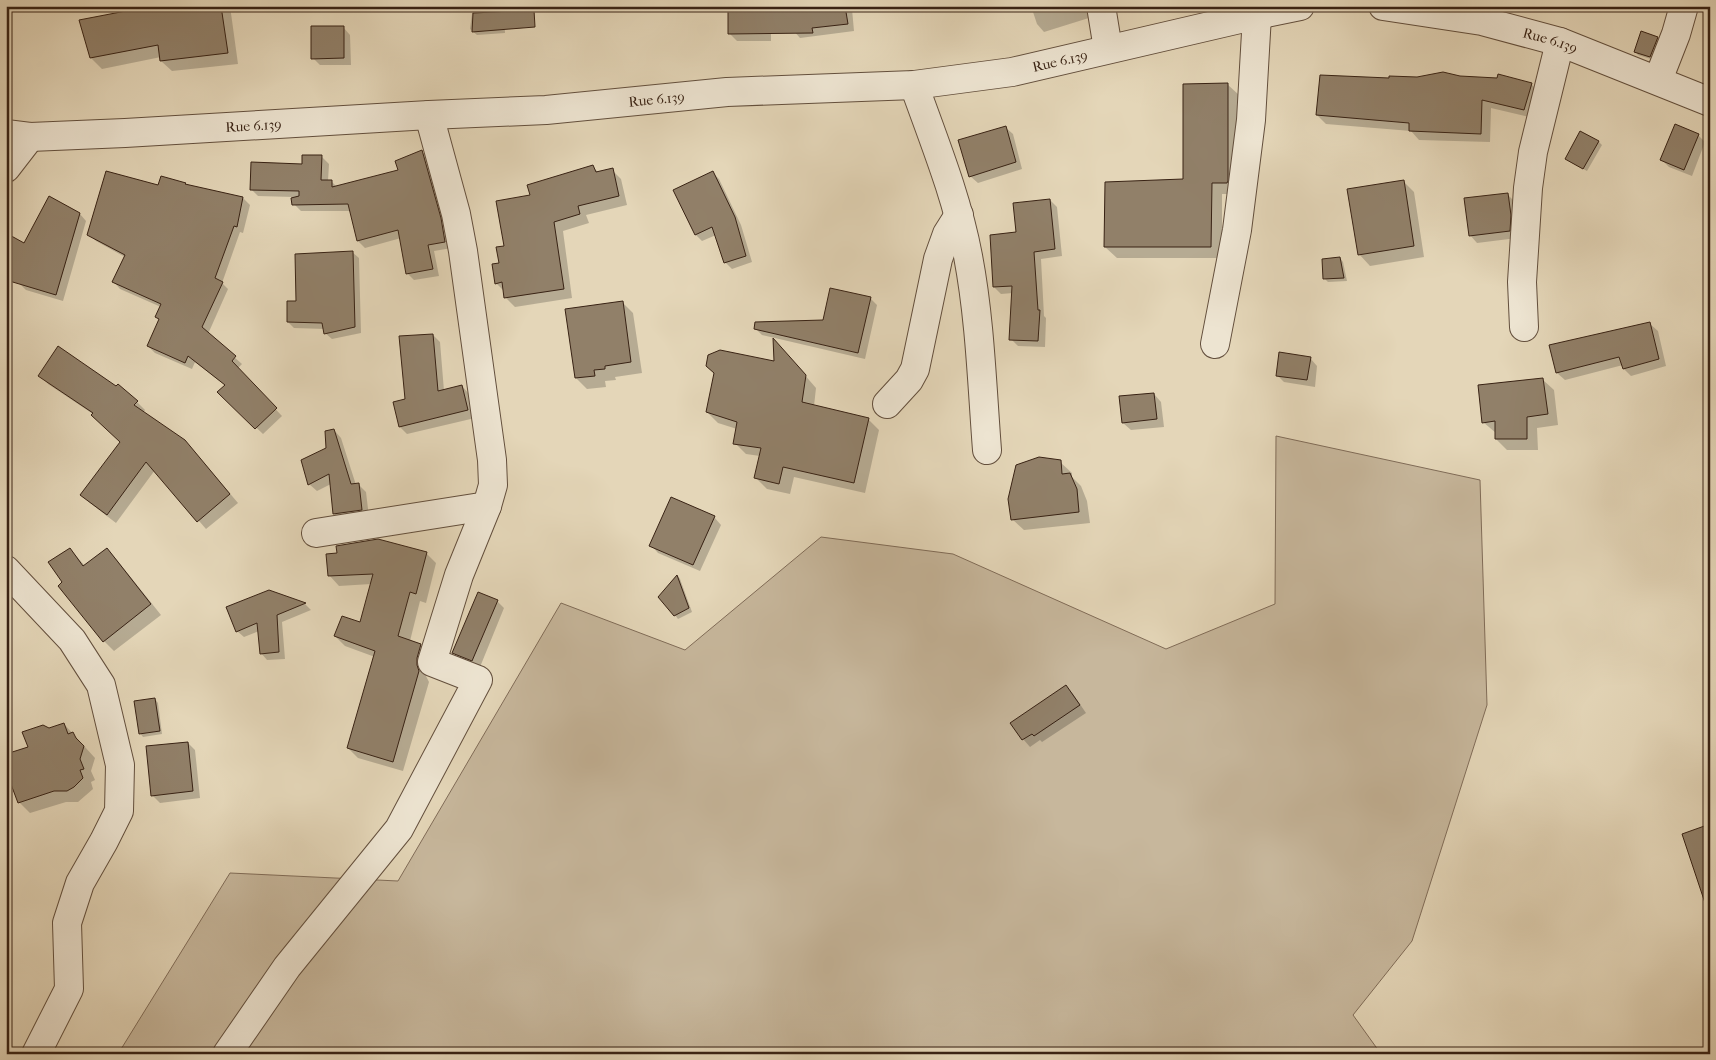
<svg xmlns="http://www.w3.org/2000/svg" width="1716" height="1060" font-family="'IM FELL French Canon',serif">
<style>
.green{fill:#c7b79c;stroke:#806c58}
.shadow{fill:#0003}
.building{fill:#918069;stroke:#382214}
.lines{fill:none;stroke-linecap:round;stroke-linejoin:round}
.minor-casing{stroke:#634f3d;stroke-width:30}
.minor{stroke:#ede4d1;stroke-width:28}
.labels{text-anchor:middle;stroke-width:4;stroke-linejoin:round;paint-order:stroke}
.street-label{font-size:14px;fill:#382214;stroke:#ede4d1}
</style>
<rect width="100%" height="100%" fill="#e4d6b8"/>
<filter id="stains"><feTurbulence type="fractalNoise" baseFrequency=".004" numOctaves="4"/><feColorMatrix values="0 0 0 0 .2 0 0 0 0 .09 0 0 0 0 .02 0 0 0 .5 -.17"/></filter>
<radialGradient id="worn" r=".72"><stop offset=".6" stop-color="#630" stop-opacity="0"/><stop offset="1" stop-color="#630" stop-opacity=".3"/></radialGradient>
<path class="green" d="M 1276,436 L 1480,480 L 1487,705 L 1412,941 L 1353,1015 L 1381,1054 L 118,1054 L 230,873 L 398,881 L 561,603 L 685,650 L 821,537 L 953,554 L 1166,649 L 1275,604 Z"/>
<path class="shadow" d="M 130,6 L 230,6 L 238,64 L 172,71 L 161,61 L 161,57 L 102,69 L 91,58 L 133,11 Z
M 473,6 L 499,6 L 498,10 L 501,9 L 504,13 L 505,33 L 477,35 L 470,29 Z
M 771,6 L 771,41 L 737,41 L 729,33 Z
M 800,6 L 849,6 L 852,9 L 854,31 L 800,38 L 793,30 Z
M 1031,6 L 1088,6 L 1092,17 L 1044,32 L 1037,24 Z
M 343,27 L 350,35 L 351,65 L 320,65 L 313,58 Z
M 1657,38 L 1661,41 L 1654,60 L 1638,55 L 1635,51 Z
M 1459,77 L 1531,84 L 1540,93 L 1533,118 L 1491,108 L 1490,142 L 1419,140 L 1411,131 L 1326,124 L 1317,115 L 1390,80 Z
M 1227,84 L 1239,95 L 1238,194 L 1222,194 L 1222,258 L 1117,258 L 1105,247 L 1184,180 Z
M 1005,127 L 1013,134 L 1022,169 L 978,183 L 970,176 Z
M 1580,133 L 1599,142 L 1602,145 L 1587,171 L 1570,162 Z
M 1698,135 L 1705,142 L 1692,176 L 1669,167 L 1662,160 Z
M 422,152 L 429,158 L 452,248 L 434,251 L 439,276 L 414,280 L 407,273 L 401,238 L 365,248 L 358,241 L 351,211 L 301,211 L 294,204 L 293,197 L 258,196 L 251,189 L 322,157 L 329,164 L 328,181 L 331,181 L 337,187 L 400,171 Z
M 593,167 L 599,173 L 612,170 L 621,179 L 627,205 L 586,215 L 589,223 L 563,231 L 572,298 L 515,307 L 506,298 L 505,292 L 496,283 L 506,247 L 532,196 Z
M 713,173 L 719,179 L 741,225 L 752,262 L 732,269 L 725,262 L 716,235 L 702,241 L 696,235 Z
M 1403,181 L 1414,192 L 1424,257 L 1370,266 L 1359,254 Z
M 185,184 L 187,186 L 243,198 L 250,205 L 243,233 L 240,232 L 222,283 L 228,289 L 208,334 L 242,364 L 237,369 L 282,416 L 263,434 L 219,392 L 226,386 L 195,362 L 192,369 L 155,353 L 148,346 L 160,320 L 157,317 L 161,307 L 120,289 L 114,282 L 125,257 L 96,241 L 89,234 L 159,186 Z
M 1507,194 L 1515,202 L 1517,238 L 1477,243 L 1470,235 Z
M 1050,200 L 1057,207 L 1062,256 L 1041,259 L 1044,316 L 1046,318 L 1045,347 L 1018,346 L 1011,339 L 1013,293 L 1001,294 L 994,287 L 1018,233 Z
M 80,214 L 86,221 L 63,301 L 26,290 L 19,283 L 25,244 Z
M 352,252 L 359,258 L 361,333 L 332,339 L 325,333 L 325,329 L 294,328 L 288,322 L 298,302 Z
M 1340,258 L 1343,262 L 1347,281 L 1328,282 L 1325,279 Z
M 870,298 L 877,305 L 865,359 L 762,335 L 755,328 L 824,321 Z
M 622,302 L 633,313 L 642,373 L 615,377 L 616,380 L 605,381 L 606,387 L 587,389 L 576,378 L 567,310 Z
M 1650,324 L 1658,331 L 1666,366 L 1631,376 L 1624,369 L 1623,365 L 1565,380 L 1557,373 L 1551,346 Z
M 433,335 L 440,342 L 444,391 L 462,386 L 469,394 L 475,418 L 407,434 L 400,427 L 406,400 Z
M 784,351 L 816,388 L 814,406 L 868,419 L 879,430 L 865,493 L 794,477 L 790,494 L 767,489 L 756,478 L 760,456 L 746,454 L 735,443 L 737,429 L 718,423 L 707,412 L 775,363 Z
M 1310,358 L 1317,366 L 1315,387 L 1284,382 L 1277,375 Z
M 40,375 L 137,402 L 145,410 L 143,413 L 193,450 L 238,503 L 206,529 L 155,470 L 116,523 L 90,503 L 82,495 L 121,442 L 93,414 L 48,384 Z
M 1542,379 L 1554,390 L 1558,425 L 1537,428 L 1538,450 L 1507,450 L 1496,439 L 1496,433 L 1483,422 Z
M 1154,394 L 1161,402 L 1164,427 L 1131,430 L 1123,423 Z
M 334,430 L 341,438 L 356,485 L 359,485 L 366,492 L 369,517 L 342,521 L 334,514 L 331,484 L 317,491 L 309,484 L 328,449 Z
M 1060,462 L 1072,473 L 1072,477 L 1081,486 L 1087,501 L 1090,523 L 1024,530 L 1012,519 Z
M 714,517 L 721,525 L 700,571 L 658,553 L 651,545 Z
M 70,549 L 85,566 L 107,549 L 117,560 L 161,615 L 114,651 L 104,641 L 64,583 Z
M 426,553 L 436,563 L 426,603 L 420,601 L 410,641 L 421,645 L 431,655 L 427,669 L 426,676 L 429,682 L 403,771 L 358,758 L 348,748 L 375,657 L 345,646 L 335,636 L 361,624 L 371,584 L 339,586 L 329,575 Z
M 678,576 L 680,579 L 692,612 L 678,619 L 675,615 Z
M 269,591 L 305,604 L 311,610 L 282,622 L 285,659 L 267,660 L 261,653 L 259,631 L 244,637 L 237,631 Z
M 497,601 L 504,608 L 480,667 L 461,660 L 454,653 Z
M 1066,687 L 1073,694 L 1086,713 L 1042,742 L 1040,740 L 1030,747 L 1023,739 Z
M 155,699 L 158,703 L 162,734 L 143,737 L 140,733 Z
M 64,724 L 95,758 L 91,771 L 95,780 L 91,782 L 93,789 L 78,802 L 66,802 L 30,813 L 19,802 L 30,748 L 49,730 Z
M 188,743 L 195,750 L 200,798 L 160,803 L 152,795 Z"/>
<path class="building" d="M 128,6 L 221,6 L 228,53 L 160,61 L 158,45 L 90,58 L 79,20 L 131,10 Z
M 728,6 L 845,6 L 848,24 L 812,28 L 813,33 L 728,34 Z
M 534,10 L 535,27 L 472,32 L 473,13 Z
M 311,26 L 344,26 L 344,58 L 311,59 Z
M 1641,31 L 1658,37 L 1650,57 L 1634,52 Z
M 1443,72 L 1460,76 L 1497,78 L 1498,74 L 1532,83 L 1524,110 L 1482,100 L 1481,134 L 1409,131 L 1409,123 L 1316,115 L 1320,75 L 1389,78 L 1389,76 L 1417,77 Z
M 1228,83 L 1228,181 L 1227,183 L 1212,183 L 1211,247 L 1104,247 L 1105,182 L 1183,179 L 1183,84 Z
M 1675,124 L 1699,134 L 1684,170 L 1660,160 Z
M 1006,126 L 1016,162 L 969,177 L 958,140 Z
M 1580,131 L 1599,141 L 1583,169 L 1565,159 Z
M 422,150 L 441,218 L 445,242 L 428,245 L 433,269 L 406,274 L 398,230 L 357,241 L 348,204 L 292,205 L 291,198 L 299,196 L 299,191 L 250,190 L 251,162 L 302,164 L 302,155 L 322,155 L 321,180 L 332,180 L 332,187 L 398,170 L 395,161 Z
M 593,165 L 596,172 L 613,168 L 619,196 L 578,206 L 580,214 L 554,222 L 564,289 L 504,298 L 502,282 L 495,284 L 492,264 L 499,263 L 496,247 L 504,246 L 496,201 L 530,195 L 527,185 Z
M 106,171 L 158,185 L 161,176 L 186,183 L 185,184 L 243,197 L 237,227 L 234,226 L 215,278 L 223,282 L 202,327 L 236,356 L 232,361 L 277,408 L 255,429 L 217,392 L 225,385 L 188,356 L 185,363 L 147,346 L 159,319 L 155,317 L 161,304 L 112,282 L 125,255 L 87,235 Z
M 713,171 L 735,217 L 746,256 L 724,263 L 712,227 L 695,235 L 673,190 Z
M 1404,180 L 1414,246 L 1358,255 L 1347,189 Z
M 1508,193 L 1511,215 L 1510,231 L 1469,236 L 1464,198 Z
M 49,196 L 80,213 L 56,295 L 6,280 L 6,233 L 24,243 Z
M 1050,199 L 1055,249 L 1034,252 L 1038,310 L 1040,310 L 1038,341 L 1009,340 L 1012,286 L 993,287 L 990,235 L 1016,232 L 1013,203 Z
M 353,251 L 355,327 L 324,334 L 322,323 L 287,322 L 287,301 L 296,301 L 295,254 Z
M 1340,257 L 1344,278 L 1323,279 L 1322,259 Z
M 830,288 L 871,297 L 858,353 L 754,329 L 755,322 L 823,320 Z
M 623,301 L 631,362 L 605,366 L 605,369 L 594,370 L 595,376 L 575,378 L 565,309 Z
M 1650,322 L 1659,359 L 1623,369 L 1619,357 L 1556,373 L 1549,345 Z
M 433,334 L 438,391 L 462,385 L 468,410 L 399,427 L 393,402 L 405,399 L 399,336 Z
M 773,338 L 806,375 L 802,402 L 869,418 L 854,483 L 783,467 L 779,484 L 754,478 L 761,448 L 733,444 L 737,422 L 706,412 L 714,373 L 706,366 L 708,355 L 720,350 L 774,361 Z
M 58,346 L 116,386 L 118,384 L 138,401 L 134,405 L 185,440 L 230,494 L 197,522 L 146,462 L 107,515 L 80,495 L 120,442 L 91,415 L 93,413 L 38,376 Z
M 1279,352 L 1311,357 L 1307,380 L 1276,376 Z
M 1543,378 L 1548,414 L 1527,417 L 1527,439 L 1495,439 L 1495,421 L 1482,423 L 1478,385 Z
M 1154,393 L 1157,419 L 1122,423 L 1119,396 Z
M 334,429 L 351,484 L 359,483 L 362,510 L 333,514 L 329,474 L 308,485 L 301,460 L 326,448 L 325,431 Z
M 1039,457 L 1061,460 L 1062,474 L 1070,473 L 1077,489 L 1079,512 L 1011,520 L 1008,499 L 1016,465 Z
M 671,497 L 715,516 L 693,565 L 649,546 Z
M 378,539 L 427,552 L 416,594 L 410,592 L 398,636 L 421,644 L 417,658 L 417,665 L 419,671 L 393,762 L 347,748 L 375,651 L 334,636 L 342,616 L 360,622 L 373,574 L 328,576 L 326,554 L 337,553 L 336,546 Z
M 70,548 L 83,566 L 107,548 L 151,604 L 103,642 L 58,586 L 62,582 L 48,562 Z
M 677,575 L 689,608 L 674,616 L 658,597 Z
M 269,590 L 306,603 L 277,615 L 279,652 L 260,654 L 257,623 L 236,632 L 226,607 Z
M 478,592 L 498,600 L 472,661 L 452,653 Z
M 1066,685 L 1080,705 L 1034,736 L 1032,734 L 1022,740 L 1010,723 Z
M 155,698 L 160,731 L 139,734 L 134,701 Z
M 64,723 L 68,734 L 73,732 L 76,738 L 84,746 L 80,759 L 84,769 L 80,770 L 83,778 L 74,787 L 67,791 L 54,791 L 18,803 L 6,771 L 6,754 L 28,747 L 22,732 L 43,725 L 49,728 Z
M 188,742 L 193,791 L 151,796 L 146,746 Z
M 1710,824 L 1710,905 L 1706,906 L 1682,834 Z"/>
<g class="lines">
<defs>
<g id="minor">
<path d="M 1101,6 L 1108,49"/>
<path id="s1" d="M 1383,6 L 1482,21 L 1560,42 L 1710,102"/>
<path d="M 1658,80 L 1676,34 L 1684,6"/>
<path d="M 914,85 C 934,141 957,197 968,256 C 980,319 982,385 987,450"/>
<path id="s2" d="M 6,134 L 30,137 L 125,133 L 429,115 L 546,110 L 727,92 L 914,85 L 1012,72 L 1257,15 L 1300,6"/>
<path d="M 6,168 L 30,137"/>
<path d="M 1524,327 L 1522,282 L 1528,188 L 1533,152 L 1560,42"/>
<path d="M 1215,344 L 1237,230 L 1251,120 L 1257,15"/>
<path d="M 887,404 L 909,380 L 915,369 L 938,259 L 947,234 L 959,215"/>
<path d="M 316,533 L 487,506"/>
<path d="M 6,570 L 72,640 L 101,685 L 120,765 L 119,811 L 104,841 L 80,883 L 67,923 L 69,989 L 36,1054"/>
<path d="M 227,1054 L 287,967 L 399,829 L 478,680 L 432,662 L 459,575 L 487,506 L 493,485 L 492,460 L 463,251 L 456,214 L 429,115"/>
</g>
</defs>
<use href="#minor" class="minor-casing"/>
<use href="#minor" class="minor"/>
</g>
<g class="labels">
<g class="street-label">
<text dy="5" stroke="none"><textPath href="#s1" startOffset="171">Rue 6.139</textPath></text>
<text dy="5" stroke="none"><textPath href="#s2" startOffset="1058">Rue 6.139</textPath></text>
<text dy="5" stroke="none"><textPath href="#s2" startOffset="652">Rue 6.139</textPath></text>
<text dy="5" stroke="none"><textPath href="#s2" startOffset="248">Rue 6.139</textPath></text>
</g>
</g>
<rect width="1716" height="1060" fill="none" stroke="#e4d6b8" stroke-width="25"/>
<rect x="8" y="8" width="1701" height="1045" fill="none" stroke="#382214" stroke-width="2.5"/>
<rect x="12" y="12" width="1691" height="1035" fill="none" stroke="#382214"/>
<rect width="100%" height="100%" filter="url(#stains)"/>
<rect width="100%" height="100%" fill="url(#worn)"/>
</svg>
